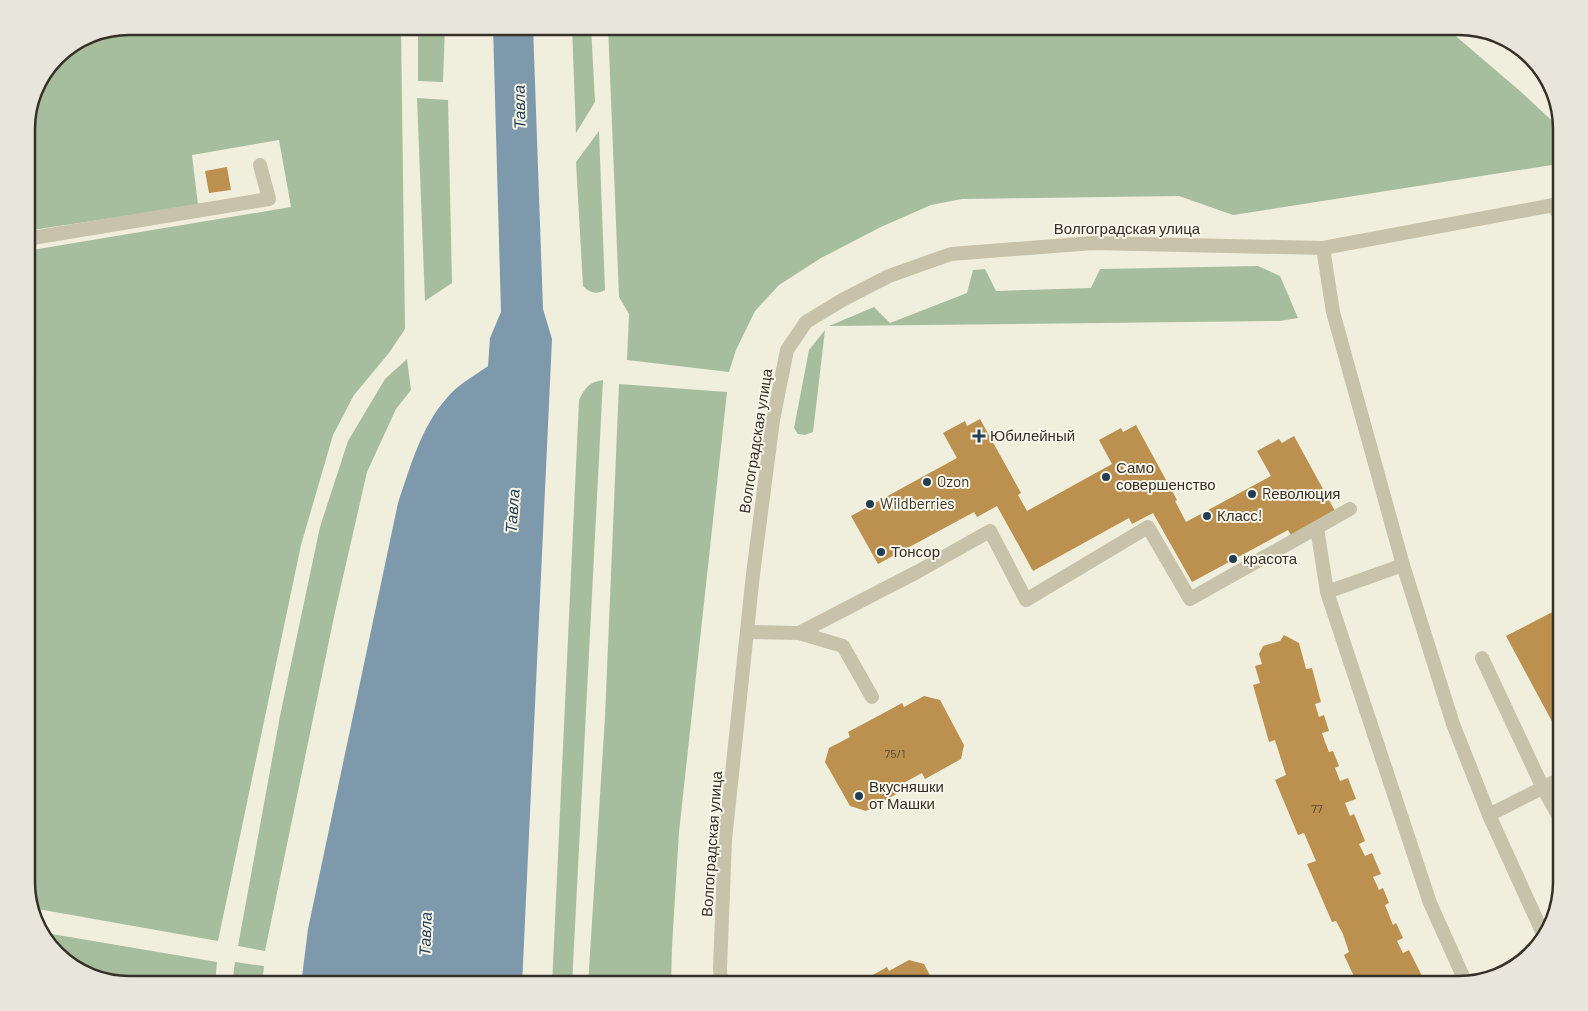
<svg xmlns="http://www.w3.org/2000/svg" width="1588" height="1011" font-family="Barlow,sans-serif">
<style>
.green{fill:#a7be9e}
.water{fill:#7e99ab}
.building{fill:#bc904f}
.lines{fill:none;stroke-linecap:round;stroke-linejoin:round}
.service{stroke:#c7c2a9;stroke-width:14}
.minor{stroke:#c7c2a9;stroke-width:14}
.poi-dot{fill:#223e53;stroke:#f8f6e9;stroke-width:2}
.labels{text-anchor:middle;stroke-width:4;stroke-linejoin:round;paint-order:stroke}
.number-label{font-size:12px;fill:#574932}
.street-label{font-size:15px;fill:#353129;stroke:#f8f6e9}
.poi-label{font-size:15px;fill:#353129;stroke:#f8f6e9;text-anchor:start}
.water-label{font-size:16px;font-style:italic;fill:#223e53;stroke:#f8f6e9}
.rim{fill:none;stroke:#353129;stroke-width:2.5}
</style>
<rect width="100%" height="100%" fill="#f0eedd"/>
<path class="green" d="M 129,26 L 401,26 L 405,329 L 389,353 L 354,395 L 333,435 L 301,545 L 218,941 L 32,908 L 26,888 L 26,251 L 291,207 L 279,140 L 192,155 L 198,205 L 26,231 L 26,123 L 37,84 L 57,56 L 90,34 Z
M 418,26 L 445,26 L 443,82 L 418,81 Z
M 572,26 L 591,26 L 595,102 L 576,133 Z
M 608,26 L 1444,26 L 1520,91 L 1562,130 L 1562,158 L 1552,165 L 1233,215 L 1179,196 L 962,199 L 931,205 L 881,227 L 821,258 L 779,285 L 755,311 L 736,350 L 729,372 L 627,360 L 629,314 L 619,297 Z
M 417,98 L 448,100 L 452,283 L 425,301 Z
M 599,131 L 605,290 C 596,295 590,293 583,286 L 576,162 Z
M 1258,266 L 1280,276 L 1298,318 L 1280,321 L 829,326 L 874,307 L 890,323 L 967,293 L 973,270 L 985,269 L 996,291 L 1091,288 L 1100,269 Z
M 825,330 L 813,432 L 805,435 L 798,434 L 794,428 L 809,350 Z
M 407,359 L 411,390 L 396,409 L 367,472 L 335,612 L 265,951 L 238,946 L 280,716 L 320,527 L 348,441 L 385,379 Z
M 603,380 L 572,985 L 552,985 L 579,400 C 585,388 589,382 603,380 Z
M 619,384 L 727,392 L 679,832 L 672,947 L 671,985 L 588,985 L 605,717 Z
M 40,932 L 217,962 L 215,985 L 129,985 L 72,968 Z
M 235,962 L 264,966 L 262,985 L 232,985 Z"/>
<path class="water" d="M 493,26 L 533,26 L 543,309 L 552,339 L 522,985 L 301,985 L 308,929 L 398,503 C 410,468 421,427 446,399 C 457,385 474,376 488,366 L 490,338 L 501,312 Z"/>
<path class="building" d="M 227,167 L 231,190 L 209,193 L 205,171 Z
M 980,419 L 1021,493 L 1018,495 L 1027,511 L 1112,464 L 1099,440 L 1121,428 L 1123,432 L 1136,425 L 1177,500 L 1175,501 L 1186,522 L 1271,476 L 1257,451 L 1279,439 L 1282,443 L 1294,436 L 1335,511 L 1291,535 L 1288,530 L 1192,582 L 1153,513 L 1132,524 L 1129,518 L 1033,571 L 997,506 L 977,517 L 974,512 L 878,564 L 851,516 L 957,458 L 943,433 L 965,421 L 967,426 Z
M 1562,607 L 1562,740 L 1506,636 Z
M 1284,635 L 1299,643 L 1306,669 L 1312,668 L 1321,702 L 1315,704 L 1319,717 L 1324,715 L 1329,731 L 1322,733 L 1325,742 L 1329,752 L 1333,751 L 1339,766 L 1335,768 L 1340,781 L 1348,778 L 1356,799 L 1345,803 L 1350,816 L 1354,814 L 1365,841 L 1359,844 L 1365,856 L 1372,853 L 1381,874 L 1373,877 L 1379,890 L 1383,888 L 1389,903 L 1385,905 L 1393,925 L 1396,923 L 1403,938 L 1397,941 L 1403,953 L 1409,950 L 1425,982 L 1420,985 L 1358,985 L 1344,955 L 1349,952 L 1343,934 L 1336,921 L 1332,922 L 1307,864 L 1316,861 L 1304,833 L 1298,835 L 1275,780 L 1286,775 L 1275,740 L 1269,742 L 1253,685 L 1260,683 L 1255,666 L 1262,664 L 1259,654 L 1263,646 L 1280,641 Z
M 924,696 L 940,700 L 964,745 L 961,759 L 925,779 L 922,773 L 896,787 L 900,792 L 866,811 L 850,806 L 825,762 L 829,748 L 850,737 L 848,732 L 880,715 L 902,703 L 904,707 Z
M 909,960 L 924,964 L 935,985 L 855,985 L 887,967 L 889,971 Z"/>
<g class="lines">
<path class="service" d="M 1554,205 L 1562,221
M 26,239 L 269,199 L 260,165
M 1317,528 L 1327,592 L 1430,903 L 1466,983
M 1327,592 L 1403,565
M 748,632 L 799,633 L 917,572 L 990,531 L 1026,600 L 1148,527 L 1190,599 L 1350,509
M 799,633 L 843,646 L 872,697
M 1482,658 L 1543,788 L 1562,822
M 1489,815 L 1562,778"/>
<path class="minor" d="M 1323,248 L 1333,312 L 1403,565 L 1453,724 L 1489,815 L 1545,938
M 721,985 L 720,968 L 725,840 L 753,574 L 773,420 L 787,350 L 806,322 L 844,299 L 889,276 L 951,254 L 1093,243 L 1323,248 L 1554,205 L 1562,202"/>
</g>
<g class="poi-dot">
<path d="M976.5 428.5h5v5h5v5h-5v5h-5v-5h-5v-5h5z"/>
<circle cx="1106" cy="477" r="5"/>
<circle cx="927" cy="482" r="5"/>
<circle cx="1252" cy="494" r="5"/>
<circle cx="870" cy="504" r="5"/>
<circle cx="1207" cy="516" r="5"/>
<circle cx="881" cy="552" r="5"/>
<circle cx="1233" cy="559" r="5"/>
<circle cx="859" cy="796" r="5"/>
</g>
<g class="labels">
<g class="number-label">
<text x="895" y="758">75/1</text>
<text x="1317" y="813">77</text>
</g>
<g class="street-label">
<text x="1127" y="234">Волгоградская улица</text>
<text transform="translate(756 441) rotate(-81)" y="5">Волгоградская улица</text>
<text transform="translate(712 844) rotate(-86)" y="5">Волгоградская улица</text>
</g>
<g class="poi-label">
<text x="990" y="441">Юбилейный</text>
<text x="1116" y="473">Само<tspan x="1116" dy="17">совершенство</tspan></text>
<text x="937" y="487">Ozon</text>
<text x="1262" y="499">Rеволюция</text>
<text x="880" y="509">Wildberries</text>
<text x="1217" y="521">Класс!</text>
<text x="891" y="557">Тонсор</text>
<text x="1243" y="564">красота</text>
<text x="869" y="792">Вкусняшки<tspan x="869" dy="17">от Машки</tspan></text>
</g>
<g class="water-label">
<text transform="translate(519 107) rotate(-91)" y="6">Тавла</text>
<text transform="translate(512 511) rotate(-86)" y="6">Тавла</text>
<text transform="translate(425 934) rotate(-88)" y="6">Тавла</text>
</g>
</g>
<path d="M0 0H1588V1011H0ZM129 35H1459A94 94 0 0 1 1553 129V882A94 94 0 0 1 1459 976H129A94 94 0 0 1 35 882V129A94 94 0 0 1 129 35Z" fill="#e8e6da" fill-rule="evenodd"/>
<path class="rim" d="M129 35H1459A94 94 0 0 1 1553 129V882A94 94 0 0 1 1459 976H129A94 94 0 0 1 35 882V129A94 94 0 0 1 129 35Z"/>
</svg>
